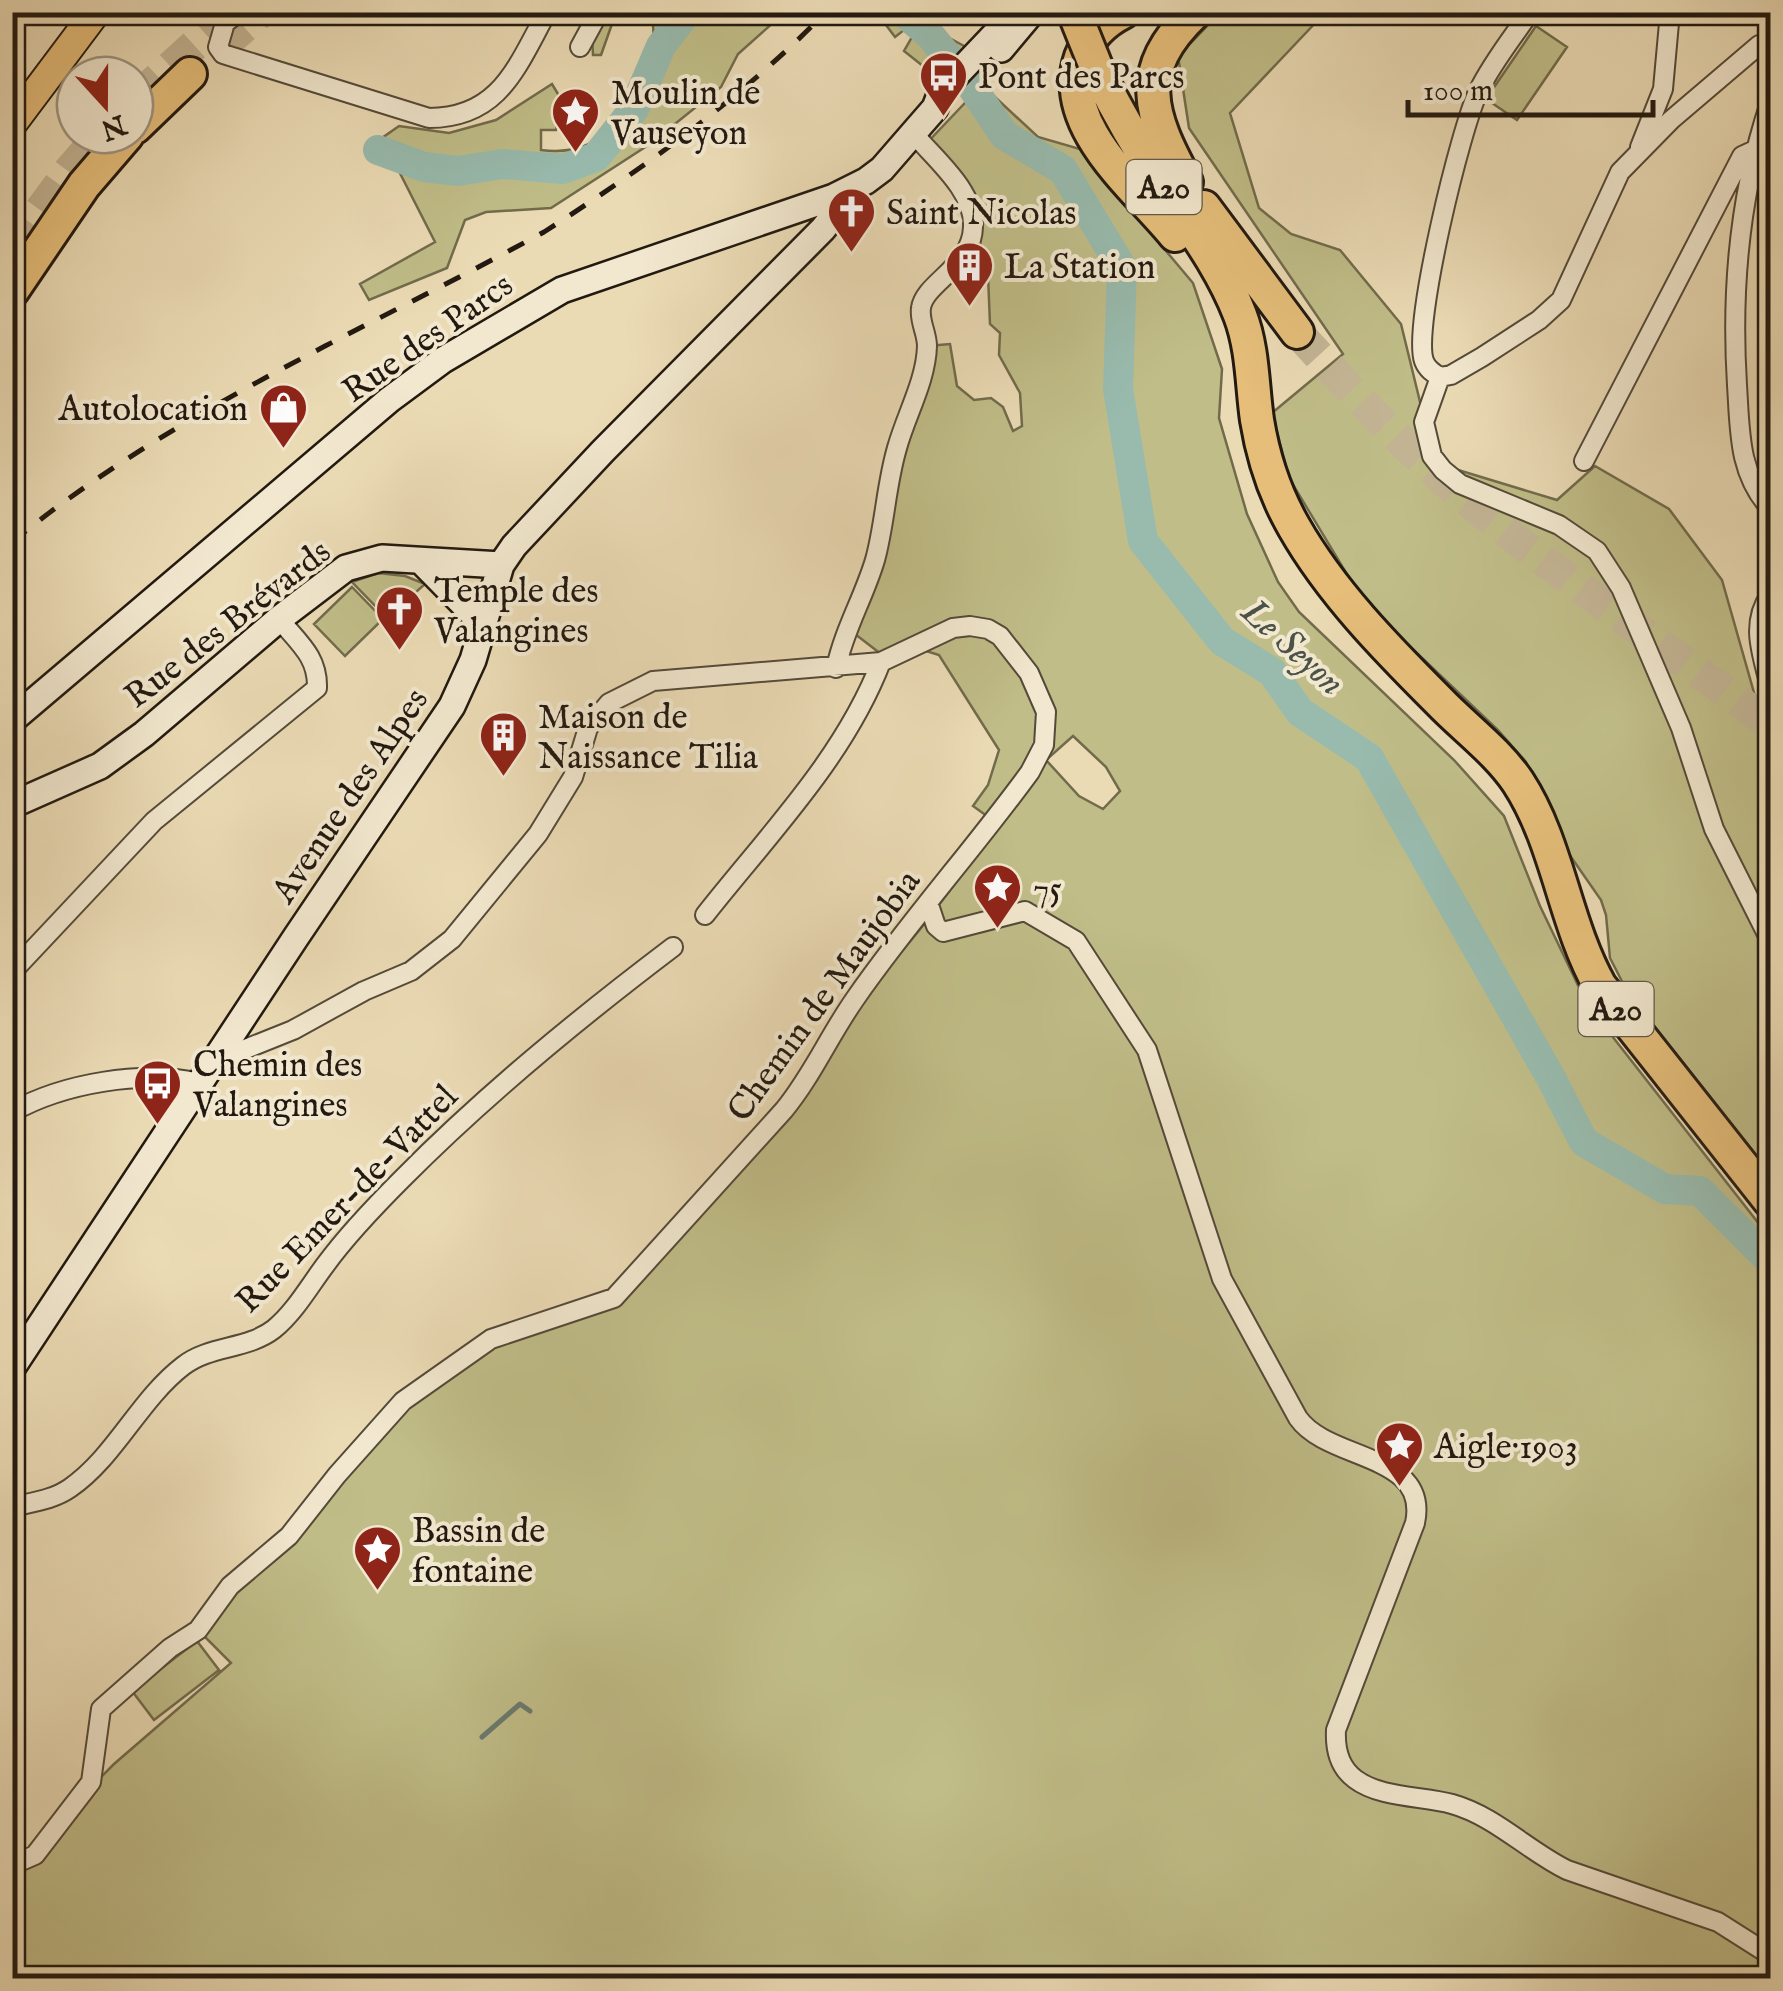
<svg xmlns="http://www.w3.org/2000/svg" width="1783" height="1991" font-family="'IM FELL English',serif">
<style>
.green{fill:#c0bd88;stroke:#716b4c;stroke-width:2.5;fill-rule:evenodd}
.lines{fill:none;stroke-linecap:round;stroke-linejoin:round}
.stream{stroke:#697a6f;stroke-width:5}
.river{stroke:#98bbae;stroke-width:30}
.highway-tunnel{stroke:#c3b494;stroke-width:32;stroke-dasharray:32 16;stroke-linecap:butt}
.street-casing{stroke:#544a39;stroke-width:22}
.secondary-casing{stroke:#221910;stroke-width:30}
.primary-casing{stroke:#221910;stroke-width:32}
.highway-casing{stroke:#221910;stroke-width:38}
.street{stroke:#f2e8cf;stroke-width:18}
.secondary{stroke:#f2e8cf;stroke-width:25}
.primary{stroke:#e6be7a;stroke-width:28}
.highway{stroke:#e6be7a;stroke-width:32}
.rail{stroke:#221910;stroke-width:5;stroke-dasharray:18 18;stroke-linecap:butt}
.highway-bridge-casing{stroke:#221910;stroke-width:38;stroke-linecap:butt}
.highway-bridge{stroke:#e6be7a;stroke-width:32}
.labels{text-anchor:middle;stroke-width:8;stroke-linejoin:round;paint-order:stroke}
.shield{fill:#f2e8cf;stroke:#605749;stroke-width:2.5}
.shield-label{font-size:32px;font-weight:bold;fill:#221910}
.poi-label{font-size:35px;fill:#221910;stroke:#f2e8cf;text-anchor:start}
.street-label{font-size:35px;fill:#221910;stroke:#f2e8cf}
.water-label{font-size:38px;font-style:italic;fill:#4b5247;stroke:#f2e8cf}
</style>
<rect width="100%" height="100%" fill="#ebdbb5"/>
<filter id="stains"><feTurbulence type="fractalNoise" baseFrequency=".002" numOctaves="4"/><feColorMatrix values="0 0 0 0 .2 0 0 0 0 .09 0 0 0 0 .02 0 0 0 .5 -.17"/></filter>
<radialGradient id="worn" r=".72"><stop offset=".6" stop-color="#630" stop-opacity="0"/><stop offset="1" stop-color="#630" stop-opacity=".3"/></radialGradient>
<path class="green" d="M 604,13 L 784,13 L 738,54 L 721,87 L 650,144 L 551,208 L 486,212 L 465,220 L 447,268 L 369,300 L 360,284 L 435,242 L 382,138 L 399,126 L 449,133 L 496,120 L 552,84 L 561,99 L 556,130 L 541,130 L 541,150 C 598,157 619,125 640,78 C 649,58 655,47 653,25 L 627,16 L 618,25 L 612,24 L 601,55 L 593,55 L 592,36 Z
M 877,13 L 935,13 L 927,26 L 966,47 L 938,78 L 904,51 L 912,37 L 904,30 L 895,37 Z
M 1220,13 L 1340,13 L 1319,19 L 1230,113 L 1259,208 L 1291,234 L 1340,250 L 1401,324 L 1435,463 L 1557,500 L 1595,466 L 1669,509 L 1722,580 L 1770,749 L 1770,1173 L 1628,993 L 1610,958 L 1606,915 L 1601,900 L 1569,854 L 1526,762 L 1498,730 L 1379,617 L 1354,586 L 1289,478 L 1272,413 L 1343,354 L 1189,128 L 1178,56 Z
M 1536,26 L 1567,47 L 1517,120 L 1486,99 Z
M 982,85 L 1038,137 L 1080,149 L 1193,283 L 1222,369 L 1219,418 L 1247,514 L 1278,582 L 1299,612 L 1454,760 L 1504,816 L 1540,906 L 1587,1004 L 1770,1238 L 1770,1978 L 13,1978 L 12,1867 L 114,1764 L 231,1663 L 200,1632 L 403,1409 L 465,1362 L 532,1327 L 619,1299 L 817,1080 C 844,1010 880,980 925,923 C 950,891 974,857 998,824 L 973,806 L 988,785 L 999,750 L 939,655 L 904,644 L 881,654 L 855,634 L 896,449 L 927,346 L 950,344 L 957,386 L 974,400 L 991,398 L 1003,407 L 1013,431 L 1022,426 L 1020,393 L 999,355 L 1000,333 L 990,324 L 988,275 L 972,211 L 924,146 ZM 1073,736 L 1106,767 L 1120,791 L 1103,809 L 1079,796 L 1046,760 Z
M 378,573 L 405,576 L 425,584 L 387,618 L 352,582 Z
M 352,587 L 383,619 L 345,656 L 314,624 Z
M 197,1641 L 219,1670 L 154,1720 L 132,1691 Z"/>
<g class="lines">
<path class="stream" d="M 482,1737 L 520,1704 L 530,1711"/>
<path class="river" d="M 903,12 L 929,34 L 968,81 L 1004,135 L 1063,170 L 1122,268 L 1118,389 L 1143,541 L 1222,641 L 1272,672 L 1300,712 L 1369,758 L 1551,1078 L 1584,1142 L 1665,1189 L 1700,1191 L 1770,1261
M 378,150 L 424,167 L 458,171 L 502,164 L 563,169 L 596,157 L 634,109 L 661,46 L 687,12"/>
<path class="highway-tunnel" d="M 220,48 L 261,12
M 135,99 L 231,12
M 12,249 L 69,171 L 100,135
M 1297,332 C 1345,384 1393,437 1447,483 C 1548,570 1663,645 1770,724"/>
<defs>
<path id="street" d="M 239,12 L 225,23 L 218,47 L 223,54 L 429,118 C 500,118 517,66 547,12
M 1530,12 C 1513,37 1492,63 1479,90 C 1461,126 1412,327 1424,361 C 1427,369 1433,373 1440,377 L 1451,375 L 1482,357 L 1539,320 L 1561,300 L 1620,172 L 1671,120 L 1759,45 L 1770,48
M 580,47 L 599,12
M 1770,103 C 1739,195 1731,289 1737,385 C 1740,430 1738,473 1770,508
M 1640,147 L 1663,89 L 1670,12
M 1440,377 L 1424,422 L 1432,456 L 1443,470 L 1460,484 L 1559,525 L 1597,551 L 1621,588 L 1681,728 L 1714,829 L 1770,940
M 1584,461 L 1742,156 L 1755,150
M 1770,595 C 1750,624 1762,654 1770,686
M 836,668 C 844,630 864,597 875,560 C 885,524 886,485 897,448 C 906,415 926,381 927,346 C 927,333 919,321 921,308 C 924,283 972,267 973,227 C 975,191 935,159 913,133
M 929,905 L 936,926 L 943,932 L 1025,911 L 1076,941 L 1147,1050 L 1222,1279 L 1298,1418 C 1328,1461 1430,1453 1415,1523 L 1336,1730 C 1335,1749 1339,1767 1355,1779 C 1380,1798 1422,1796 1452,1804 C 1495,1816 1528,1851 1567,1870 L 1718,1922 L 1770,1955
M 705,915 C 768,835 844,758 881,662
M 12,972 L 154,821 L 317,688 C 318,657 299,643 279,619
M 12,1112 C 64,1083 142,1070 199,1083
M 12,1507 C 32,1502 53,1500 70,1488 C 115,1457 139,1400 183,1366 C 210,1345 247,1350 274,1329 C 295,1312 310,1285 326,1264 C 348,1234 376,1205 402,1179 C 486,1094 578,1019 673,947
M 12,1865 L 35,1855 L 91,1782 L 101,1709 L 170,1648 L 198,1630 L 230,1586 L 289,1536 L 337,1475 L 403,1401 L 491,1339 L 614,1298 L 784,1110 C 812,1076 829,1036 855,999 C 909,921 974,849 1030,772 L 1044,745 L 1046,712 L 1029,673 L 1000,636 L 988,629 L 970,626 L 953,628 L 881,662 L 653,681 L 609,703 L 588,728 L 573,777 L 538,834 L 452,939 L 411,971 L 364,991 L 293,1030 L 213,1062"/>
<path id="secondary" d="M 1001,49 L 1032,12
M 421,561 L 483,624
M 12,720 L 389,400 L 443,360 L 562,290 L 834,197 L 866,181 L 882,169 L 935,108 L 942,90 L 1001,28 L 1009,12
M 12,805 L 100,766 L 144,734 L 279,619 L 346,568 L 382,558 L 501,565
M 12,1368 L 296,937 L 452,706 L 473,660 L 501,565 L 514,546 L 603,451 L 823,229 L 835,214 L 834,197"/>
<path id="primary" d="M 12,124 L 96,12"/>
<path id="highway" d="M 1123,12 C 1103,22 1089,36 1081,57 C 1057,126 1136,187 1175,235
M 1099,74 C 1118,113 1139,149 1163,185 C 1191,227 1222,268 1240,315 C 1253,349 1252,385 1257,420 C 1263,457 1275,494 1294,527 C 1331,592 1386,648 1439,701 C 1465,728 1497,751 1518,782 C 1558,843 1564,922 1600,986 L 1770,1201
M 135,127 L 190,74
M 1186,182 C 1149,114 1133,71 1195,12
M 1204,207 L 1297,332
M 12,291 L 84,185 L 127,135"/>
</defs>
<use href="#street" class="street-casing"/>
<use href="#secondary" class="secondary-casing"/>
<use href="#primary" class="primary-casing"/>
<use href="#highway" class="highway-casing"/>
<use href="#street" class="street"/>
<use href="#secondary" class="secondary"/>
<use href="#primary" class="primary"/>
<use href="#highway" class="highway"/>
<path class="rail" d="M 12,542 C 171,412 365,330 544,232 C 644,168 742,98 826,12"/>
<defs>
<path id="highway-bridge" d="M 1074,12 L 1099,74"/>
</defs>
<use href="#highway-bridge" class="highway-bridge-casing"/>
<use href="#highway-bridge" class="highway-bridge"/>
</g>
<defs>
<symbol id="bus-pin" viewBox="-11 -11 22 30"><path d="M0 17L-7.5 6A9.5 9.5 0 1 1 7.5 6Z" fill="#8f2418" stroke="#f2e8cf"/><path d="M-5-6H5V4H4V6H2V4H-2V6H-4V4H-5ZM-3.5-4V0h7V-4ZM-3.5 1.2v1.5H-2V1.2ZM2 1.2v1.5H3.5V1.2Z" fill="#fff"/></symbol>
<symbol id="sight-pin" viewBox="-11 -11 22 30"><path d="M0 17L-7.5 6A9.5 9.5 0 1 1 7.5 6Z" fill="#8f2418" stroke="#f2e8cf"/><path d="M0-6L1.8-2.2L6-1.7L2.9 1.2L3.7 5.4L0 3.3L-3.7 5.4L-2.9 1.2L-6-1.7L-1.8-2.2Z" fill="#fff"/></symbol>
<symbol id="church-pin" viewBox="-11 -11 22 30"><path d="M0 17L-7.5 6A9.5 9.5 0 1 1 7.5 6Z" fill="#8f2418" stroke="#f2e8cf"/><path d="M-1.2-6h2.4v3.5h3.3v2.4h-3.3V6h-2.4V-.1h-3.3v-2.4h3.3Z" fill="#fff"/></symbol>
<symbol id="building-pin" viewBox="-11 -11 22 30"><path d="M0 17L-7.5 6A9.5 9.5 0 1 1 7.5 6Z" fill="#8f2418" stroke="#f2e8cf"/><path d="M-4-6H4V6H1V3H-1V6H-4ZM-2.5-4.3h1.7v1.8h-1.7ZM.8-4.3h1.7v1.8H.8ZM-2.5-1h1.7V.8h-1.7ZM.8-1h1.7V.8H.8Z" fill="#fff"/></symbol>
<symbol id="shop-pin" viewBox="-11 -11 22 30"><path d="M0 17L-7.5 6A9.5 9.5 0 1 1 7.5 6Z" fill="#8f2418" stroke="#f2e8cf"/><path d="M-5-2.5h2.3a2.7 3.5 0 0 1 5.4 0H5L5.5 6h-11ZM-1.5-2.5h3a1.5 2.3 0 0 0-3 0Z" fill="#fff"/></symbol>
</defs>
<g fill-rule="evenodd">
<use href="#bus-pin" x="916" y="48" width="55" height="75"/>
<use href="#sight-pin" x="548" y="84" width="55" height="75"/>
<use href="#church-pin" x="824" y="184" width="55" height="75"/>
<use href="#building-pin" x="942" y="238" width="55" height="75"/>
<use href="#shop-pin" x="256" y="380" width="55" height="75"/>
<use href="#church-pin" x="372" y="582" width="55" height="75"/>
<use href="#building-pin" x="476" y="708" width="55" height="75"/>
<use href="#sight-pin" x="970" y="860" width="55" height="75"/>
<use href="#bus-pin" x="130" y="1056" width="55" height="75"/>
<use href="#sight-pin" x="1372" y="1418" width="55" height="75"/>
<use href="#sight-pin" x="350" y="1522" width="55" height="75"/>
</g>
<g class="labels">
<g class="shield">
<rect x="1126.5" y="160" width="75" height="54" rx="8"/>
<rect x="1578.5" y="982" width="75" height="54" rx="8"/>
</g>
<g class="shield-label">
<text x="1164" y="198">A20</text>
<text x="1616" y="1020">A20</text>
</g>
<g class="poi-label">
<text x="978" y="88">Pont des Parcs</text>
<text x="611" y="104">Moulin de<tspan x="611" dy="40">Vauseyon</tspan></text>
<text x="886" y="224">Saint Nicolas</text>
<text x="1004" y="278">La Station</text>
<text x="248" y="420" text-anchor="end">Autolocation</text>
<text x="434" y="602">Temple des<tspan x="434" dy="40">Valangines</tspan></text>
<text x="538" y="728">Maison de<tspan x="538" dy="40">Naissance Tilia</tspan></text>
<text x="1033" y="900">75</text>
<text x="193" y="1076">Chemin des<tspan x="193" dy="40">Valangines</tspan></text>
<text x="1434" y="1458">Aigle·1903</text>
<text x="412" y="1542">Bassin de<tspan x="412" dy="40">fontaine</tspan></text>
</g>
<g class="street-label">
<text transform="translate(427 337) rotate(-35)" y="12">Rue des Parcs</text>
<text transform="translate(227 623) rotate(-38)" y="12">Rue des Brévards</text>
<text transform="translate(349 795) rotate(-56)" y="12">Avenue des Alpes</text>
<text transform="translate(823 995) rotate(-54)" y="12">Chemin de Maujobia</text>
<text transform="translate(346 1198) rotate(-46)" y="12">Rue Emer-de-Vattel</text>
</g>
<g class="water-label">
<text transform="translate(1294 646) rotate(42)" y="13">Le Seyon</text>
</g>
</g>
<rect width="1783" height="1991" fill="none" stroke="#ebdbb5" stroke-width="50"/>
<rect x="15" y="15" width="1753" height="1961" fill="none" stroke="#221910" stroke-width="5"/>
<rect x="25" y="25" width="1733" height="1941" fill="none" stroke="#221910" stroke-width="2.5"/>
<g transform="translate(105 105) rotate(159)"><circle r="48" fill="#f2e8cf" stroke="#9f9583" stroke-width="2.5"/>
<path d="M0-8L18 38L0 25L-18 38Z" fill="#8f2418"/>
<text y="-15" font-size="28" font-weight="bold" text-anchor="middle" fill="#221910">N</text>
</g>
<path d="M1408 100v15h245v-15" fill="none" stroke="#221910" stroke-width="5"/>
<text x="1423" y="100" font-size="30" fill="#221910" stroke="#f2e8cf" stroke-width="8" paint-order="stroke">100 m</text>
<rect width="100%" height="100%" filter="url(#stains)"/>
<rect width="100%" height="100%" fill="url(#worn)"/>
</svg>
